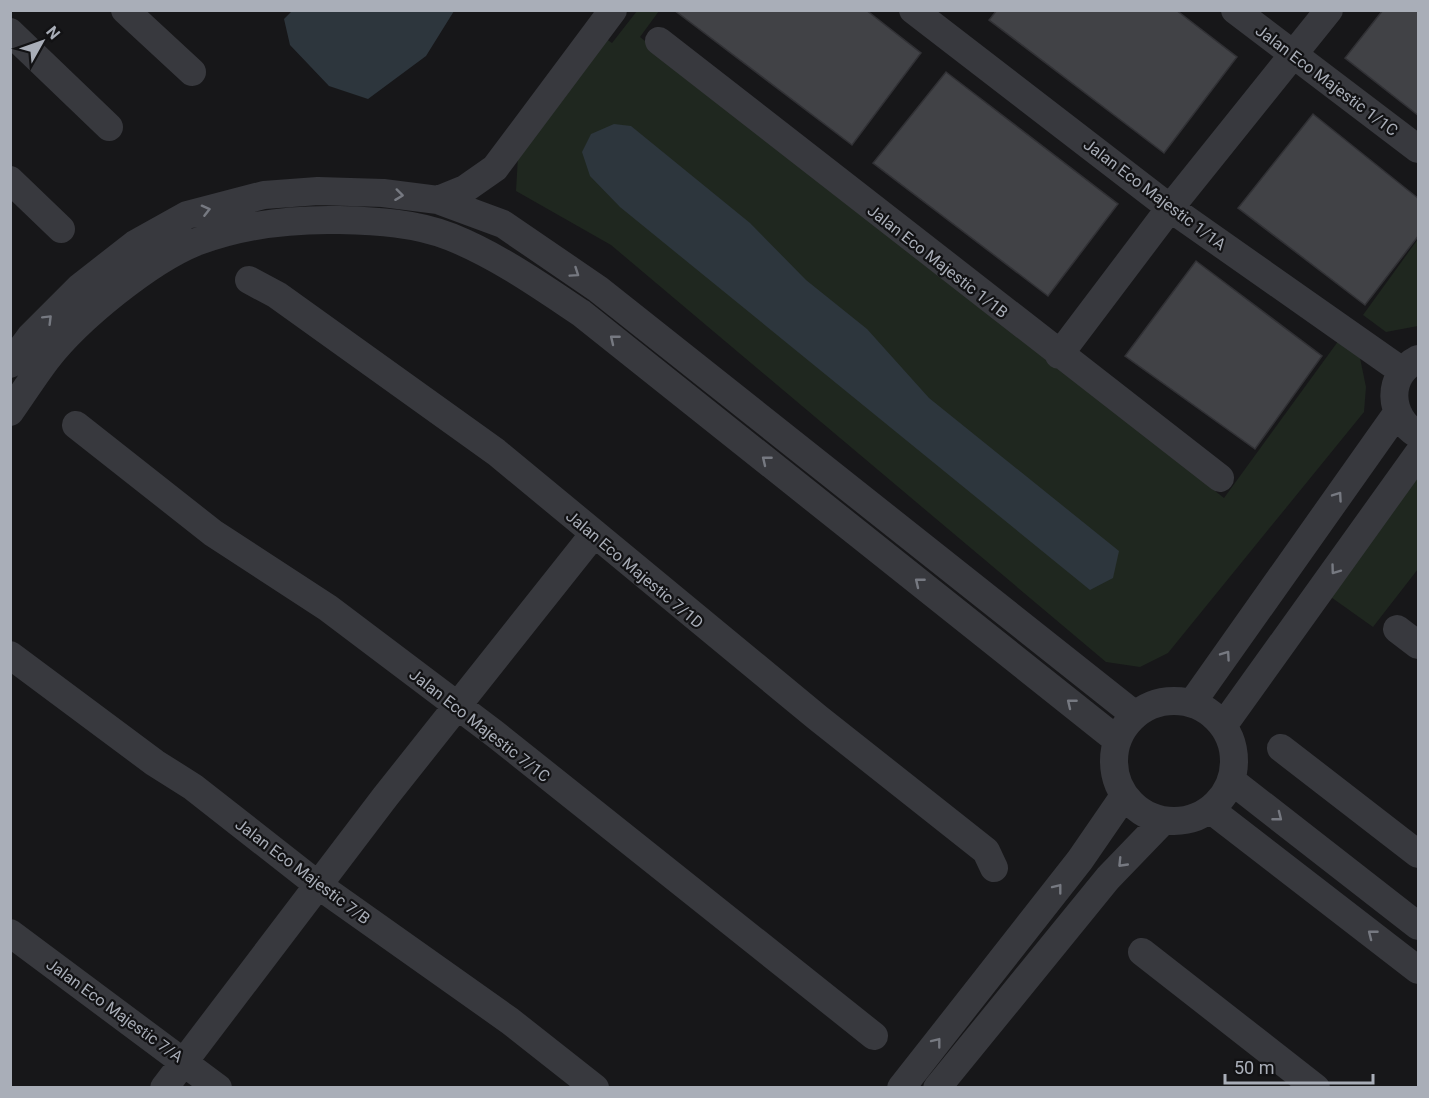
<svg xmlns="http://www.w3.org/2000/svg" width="1429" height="1098" font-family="Roboto,sans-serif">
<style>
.green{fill:#1f271f}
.water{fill:#2d363d}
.building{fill:#414246;stroke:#313135;stroke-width:1.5}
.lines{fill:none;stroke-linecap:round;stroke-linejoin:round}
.minor{stroke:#38393e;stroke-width:28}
.oneway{stroke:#767981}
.labels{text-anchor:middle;stroke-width:4.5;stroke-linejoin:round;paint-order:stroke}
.street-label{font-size:16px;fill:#a9aeb8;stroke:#121214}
</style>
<rect width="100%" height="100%" fill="#171719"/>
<path class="green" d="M 637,11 L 659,11 L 640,37 L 1224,498 L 1339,340 L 1360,358 L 1366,387 L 1364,412 L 1168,653 L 1140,667 L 1106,662 L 611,245 L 516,191 L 518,156 L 602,36 L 612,43 Z
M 1418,239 L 1418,326 L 1386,332 L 1363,315 Z
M 1418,471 L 1418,569 L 1373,627 L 1328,595 Z"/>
<path class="water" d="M 292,11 L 292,10 L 454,11 L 426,56 L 368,99 L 329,86 L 290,45 L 284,19 Z
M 614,124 L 631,126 L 750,223 L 806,280 L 867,329 L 929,398 L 1119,551 L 1113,578 L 1090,590 L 620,207 L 590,176 L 582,152 L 591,134 Z"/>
<path class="building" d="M 674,10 L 866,10 L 921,53 L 852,145 Z
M 997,10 L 1176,10 L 1237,57 L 1164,153 L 989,20 Z
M 1383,10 L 1419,10 L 1419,116 L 1345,58 Z
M 946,72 L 1118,204 L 1048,296 L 873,163 Z
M 1313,114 L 1419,199 L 1419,235 L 1365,305 L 1238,208 Z
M 1196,261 L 1322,356 L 1255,449 L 1125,356 Z"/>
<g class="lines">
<path class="minor" d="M 125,10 L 192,72
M 913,10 L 1170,208 L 1402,371
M 1235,10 L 1418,149
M 10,32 L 109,127
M 659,41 L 1220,478
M 10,180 L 61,229
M 438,200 L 465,189 L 495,168 L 613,10
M 249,280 L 277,295 L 496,452 L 818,718 L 986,851 L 994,868
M 1059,355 L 1170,208 L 1329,10
M 1418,359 C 1385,376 1388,417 1418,435
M 10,364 L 30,337 L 80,287 L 135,244 L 187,215 L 264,195 L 318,191 L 383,193 L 438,200 L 503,224 L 598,289 L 1135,715
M 10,412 C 22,395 34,376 47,359 C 78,319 149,261 196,242 C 241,225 292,219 339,220 C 377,221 416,223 451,237 C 498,256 539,285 581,313 L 1117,740
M 76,425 L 213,533 L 328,608 L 495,734 L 874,1036
M 1397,629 L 1418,645
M 10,655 L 155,763 L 193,787 L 318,885 L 510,1021 L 595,1088
M1114 761a60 60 0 1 1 120 0a60 60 0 1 1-120 0Z
M 1192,703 L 1397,413
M 1223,726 L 1418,454
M 1281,748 L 1418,854
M 1232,781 L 1418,926
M 1211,810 L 1418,970
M 10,933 L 218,1088
M 1142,952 L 1316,1088
M 164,1088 L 385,797 L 593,535
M 901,1088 L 1080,860 L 1124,796
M 937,1088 L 1108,878 L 1163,821"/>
</g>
<defs><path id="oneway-chevron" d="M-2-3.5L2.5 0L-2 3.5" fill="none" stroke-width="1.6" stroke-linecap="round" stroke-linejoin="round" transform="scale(1.5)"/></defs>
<g class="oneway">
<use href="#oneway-chevron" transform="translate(399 195) rotate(7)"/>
<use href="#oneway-chevron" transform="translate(206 210) rotate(-14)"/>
<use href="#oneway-chevron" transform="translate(575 273) rotate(34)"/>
<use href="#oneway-chevron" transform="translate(48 319) rotate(-45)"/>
<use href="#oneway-chevron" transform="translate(614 339) rotate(-141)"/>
<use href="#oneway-chevron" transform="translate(766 460) rotate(-141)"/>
<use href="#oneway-chevron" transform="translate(1338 496) rotate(-55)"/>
<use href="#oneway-chevron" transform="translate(1335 570) rotate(126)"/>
<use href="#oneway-chevron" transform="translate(919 582) rotate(-141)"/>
<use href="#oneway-chevron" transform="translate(1226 655) rotate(-55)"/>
<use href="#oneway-chevron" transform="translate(1071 703) rotate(-141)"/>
<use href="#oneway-chevron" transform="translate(1278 817) rotate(38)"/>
<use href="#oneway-chevron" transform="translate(1122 863) rotate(134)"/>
<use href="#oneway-chevron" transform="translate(1058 888) rotate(-52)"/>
<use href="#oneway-chevron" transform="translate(1372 934) rotate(-142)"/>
<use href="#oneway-chevron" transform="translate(937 1042) rotate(-52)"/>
</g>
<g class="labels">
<g class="street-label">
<text transform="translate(1327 80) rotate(37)" y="6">Jalan Eco Majestic 1/1C</text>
<text transform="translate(1155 194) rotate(37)" y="6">Jalan Eco Majestic 1/1A</text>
<text transform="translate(938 261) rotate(38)" y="6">Jalan Eco Majestic 1/1B</text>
<text transform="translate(635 569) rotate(40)" y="6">Jalan Eco Majestic 7/1D</text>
<text transform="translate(480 725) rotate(38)" y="6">Jalan Eco Majestic 7/1C</text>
<text transform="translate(303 871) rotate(37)" y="6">Jalan Eco Majestic 7/B</text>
<text transform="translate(115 1010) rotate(36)" y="6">Jalan Eco Majestic 7/A</text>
</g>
</g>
<rect width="1429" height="1098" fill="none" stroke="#a9aeb8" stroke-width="24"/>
<g transform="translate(42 42) rotate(50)" stroke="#121214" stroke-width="4.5" paint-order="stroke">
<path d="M0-4.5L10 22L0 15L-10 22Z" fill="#a9aeb8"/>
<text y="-9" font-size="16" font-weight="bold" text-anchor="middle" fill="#a9aeb8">N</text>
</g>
<path d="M1225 1074v9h148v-9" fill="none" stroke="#a9aeb8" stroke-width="3"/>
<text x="1234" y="1074" font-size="18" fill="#a9aeb8" stroke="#121214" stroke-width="4.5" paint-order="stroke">50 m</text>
</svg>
